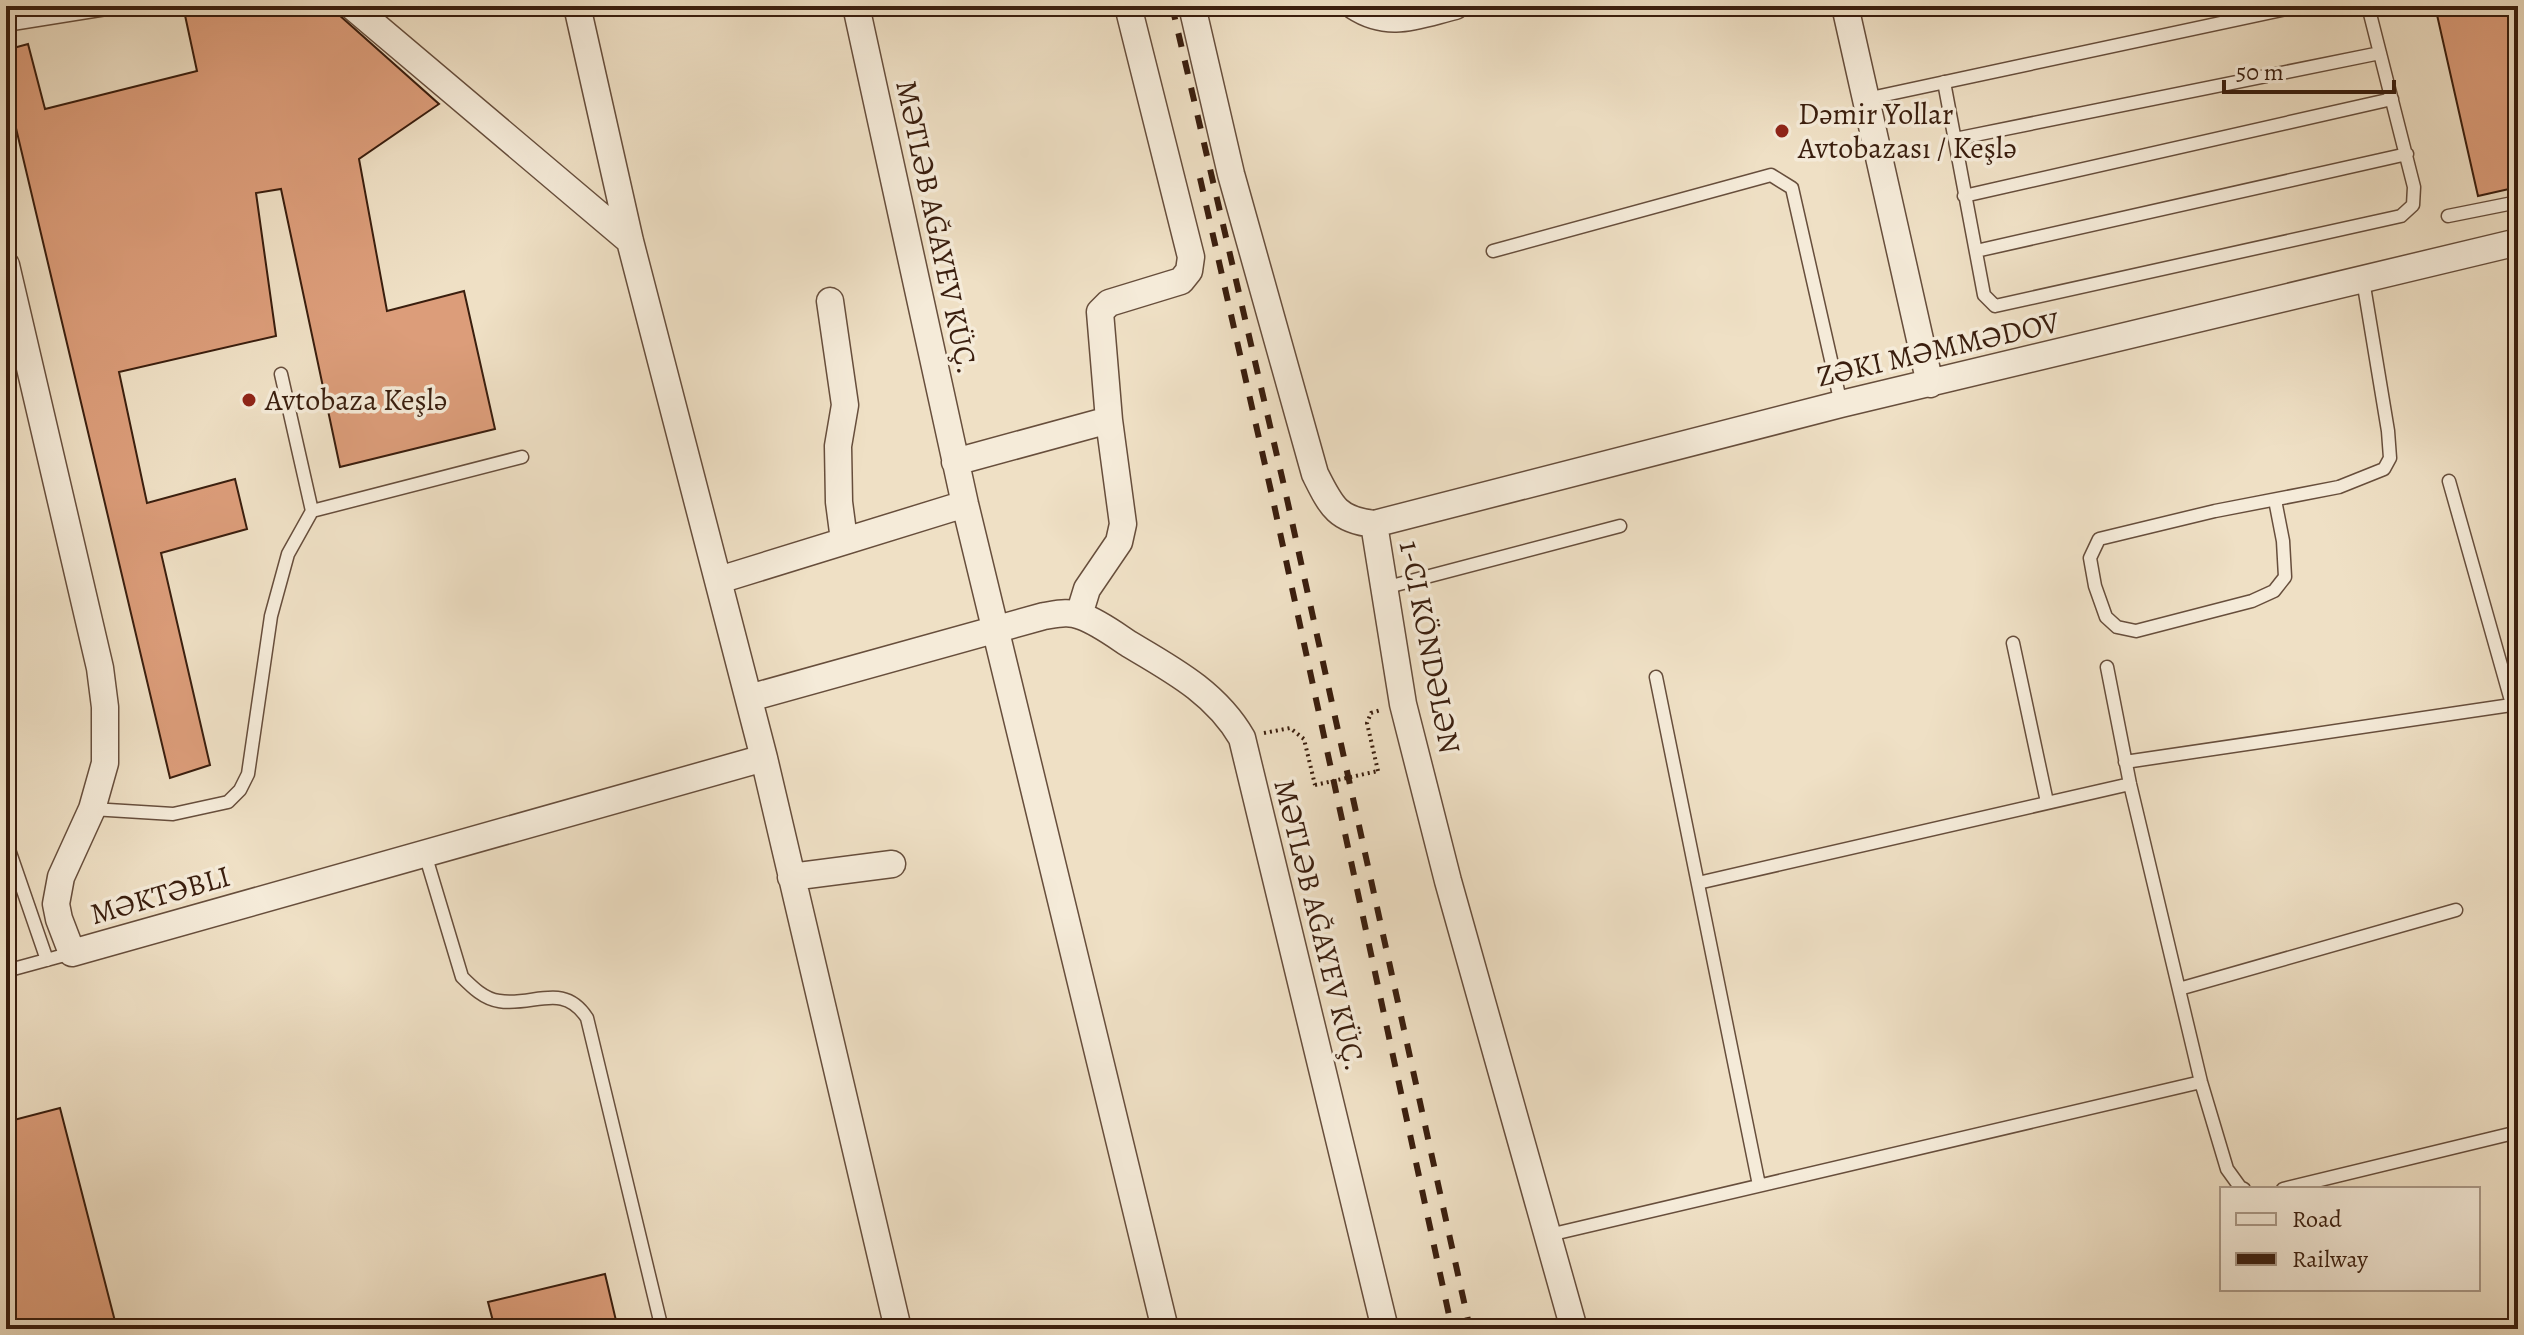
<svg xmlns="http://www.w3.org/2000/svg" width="2524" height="1335" font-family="Alegreya,serif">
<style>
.building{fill:#dc9d7a;stroke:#3a1e0e;stroke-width:2}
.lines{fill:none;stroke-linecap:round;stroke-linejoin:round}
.lane-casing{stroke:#674e3c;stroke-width:15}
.street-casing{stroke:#674e3c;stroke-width:29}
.path{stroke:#3a1e0e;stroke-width:4;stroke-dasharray:2 4;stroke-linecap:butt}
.lane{stroke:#f5ebd9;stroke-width:12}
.street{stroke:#f5ebd9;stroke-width:26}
.rail{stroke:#3a1e0e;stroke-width:6;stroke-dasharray:14 14;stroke-linecap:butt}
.path-bridge{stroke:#3a1e0e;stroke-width:4;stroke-dasharray:2 4;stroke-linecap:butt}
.poi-dot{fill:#8f2418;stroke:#f5ebd9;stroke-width:3}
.labels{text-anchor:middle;stroke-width:7;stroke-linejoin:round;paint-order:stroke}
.poi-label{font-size:30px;fill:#3a1e0e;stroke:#f5ebd9;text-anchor:start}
.street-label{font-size:30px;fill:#3a1e0e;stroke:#f5ebd9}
</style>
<rect width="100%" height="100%" fill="#efe0c5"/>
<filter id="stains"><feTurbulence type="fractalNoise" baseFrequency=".0025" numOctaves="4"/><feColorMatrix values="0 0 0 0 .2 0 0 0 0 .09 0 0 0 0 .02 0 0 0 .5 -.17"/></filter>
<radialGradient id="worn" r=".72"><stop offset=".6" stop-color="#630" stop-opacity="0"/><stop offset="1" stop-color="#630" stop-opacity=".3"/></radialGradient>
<path class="building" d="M 183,6 L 329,6 L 439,104 L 359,159 L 387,311 L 464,291 L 495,429 L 340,467 L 281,189 L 256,193 L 276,336 L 119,372 L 147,503 L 235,479 L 247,529 L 161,553 L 210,765 L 170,778 L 6,86 L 6,50 L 28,44 L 45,109 L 197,71 Z
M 2435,6 L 2518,6 L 2518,187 L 2478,196 Z
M 60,1108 L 117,1329 L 6,1329 L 6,1122 Z
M 605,1274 L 618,1329 L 495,1329 L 488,1302 Z"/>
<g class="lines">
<defs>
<path id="lane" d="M 6,25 L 125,6
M 1944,82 L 1984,295 L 1995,306 L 2401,216 L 2413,205 L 2414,187 L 2369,10 L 2366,6
M 1866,99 L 2300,6
M 1955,139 L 2380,53
M 1964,196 L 2392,99
M 2448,216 L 2518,202
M 1493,251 L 1771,175 L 1792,188 L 1841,404
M 1976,251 L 2407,154
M 2449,481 L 2512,704
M 2275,500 L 2283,541 L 2285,577 L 2274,591 L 2252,601 L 2136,631 L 2117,627 L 2106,617 L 2095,586 L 2090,558 L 2099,539 L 2215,511 L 2339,487 L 2384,469 L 2390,458 L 2388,431 L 2363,280
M 312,511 L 522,457
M 1384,588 L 1620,526
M 2013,643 L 2047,802
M 2107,667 L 2130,784 L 2201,1082 L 2227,1169 L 2240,1187 L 2244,1189
M 1656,677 L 1759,1185
M 2125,762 L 2518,704
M 92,809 L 173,814 L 228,802 L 240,790 L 248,774 L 271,616 L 288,554 L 312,511 L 281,374
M 6,841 L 47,960
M 425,854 L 462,977 C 472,987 484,999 499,1001 C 533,1007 563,981 587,1018 L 662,1329
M 1698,883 L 2130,784
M 6,971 L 72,953
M 2179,989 L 2456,910
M 2283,1189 L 2518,1132
M 1549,1235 L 2201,1082"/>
<path id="street" d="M 352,6 L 630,241
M 577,6 L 630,241 L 764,758 L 898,1329
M 856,6 L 965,504 L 1165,1329
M 1192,6 L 1231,174 L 1315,474 C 1331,506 1337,520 1374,524 L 1403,704 L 1448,881 L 1574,1329
M 1354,6 C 1389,29 1418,15 1455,6
M 1845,6 L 1930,384
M 6,265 L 100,668 L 105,707 L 105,763 L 92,809 L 61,877 L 56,904 L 59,919 L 72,953 L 764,758
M 830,301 L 845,405 L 838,446 L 839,502 L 844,540
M 955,462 L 1109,420
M 1374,524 L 1841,404 L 2518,242
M 719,580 L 965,504
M 1079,615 L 1087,589 L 1119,542 L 1123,524 L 1109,420 L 1100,312 L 1109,303 L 1181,281 L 1189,271 L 1191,257 L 1128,6
M 749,698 L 1044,616 C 1057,614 1069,611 1081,616 C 1098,622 1114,634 1129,644 C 1173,670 1216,693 1242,738 L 1385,1329
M 791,877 L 892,864"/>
</defs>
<use href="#lane" class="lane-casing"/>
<use href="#street" class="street-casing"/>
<path class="path" d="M 1264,733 L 1290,728 L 1304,739 L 1315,785
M 1378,771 L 1367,723 L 1371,713 L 1381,710"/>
<use href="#lane" class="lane"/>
<use href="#street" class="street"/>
<path class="rail" d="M 1172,6 L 1285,490 L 1470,1329
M 1200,178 L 1273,500 L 1452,1329"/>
<path class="path-bridge" d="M 1315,785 L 1378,771"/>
</g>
<g class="poi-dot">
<circle cx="1782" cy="131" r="8"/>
<circle cx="249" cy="400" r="8"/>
</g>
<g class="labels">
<g class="poi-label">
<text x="1798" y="124">Dəmir Yollar<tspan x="1798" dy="34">Avtobazası / Keşlə</tspan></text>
<text x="265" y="410">Avtobaza Keşlə</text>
</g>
<g class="street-label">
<text transform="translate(937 227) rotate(78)" y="10">MƏTLƏB AĞAYEV KÜÇ.</text>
<text transform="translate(1938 349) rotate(-13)" y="10">ZƏKI MƏMMƏDOV</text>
<text transform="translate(1430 647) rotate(79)" y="10">1-CI KÖNDƏLƏN</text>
<text transform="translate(160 895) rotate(-16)" y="10">MƏKTƏBLI</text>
<text transform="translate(1320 925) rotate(76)" y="10">MƏTLƏB AĞAYEV KÜÇ.</text>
</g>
</g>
<rect width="2524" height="1335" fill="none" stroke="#efe0c5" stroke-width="32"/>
<rect x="8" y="8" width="2508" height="1319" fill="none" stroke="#3a1e0e" stroke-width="4"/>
<rect x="16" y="16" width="2492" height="1303" fill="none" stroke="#3a1e0e" stroke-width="2"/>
<rect x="2220" y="1187" width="260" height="104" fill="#f5ebd9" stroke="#aa9988" stroke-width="2"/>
<rect x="2236" y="1213" width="40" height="12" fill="#f5ebd9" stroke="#aa9988" stroke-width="2"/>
<text x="2292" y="1227" font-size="24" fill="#3a1e0e">Road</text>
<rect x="2236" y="1253" width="40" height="12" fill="#3a1e0e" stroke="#aa9988" stroke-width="2"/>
<text x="2292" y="1267" font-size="24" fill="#3a1e0e">Railway</text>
<path d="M2224 80v12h170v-12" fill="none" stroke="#3a1e0e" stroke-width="4"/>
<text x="2236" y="80" font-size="24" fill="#3a1e0e" stroke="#f5ebd9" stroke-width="6" paint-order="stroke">50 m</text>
<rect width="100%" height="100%" filter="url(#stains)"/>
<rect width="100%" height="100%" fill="url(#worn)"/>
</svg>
